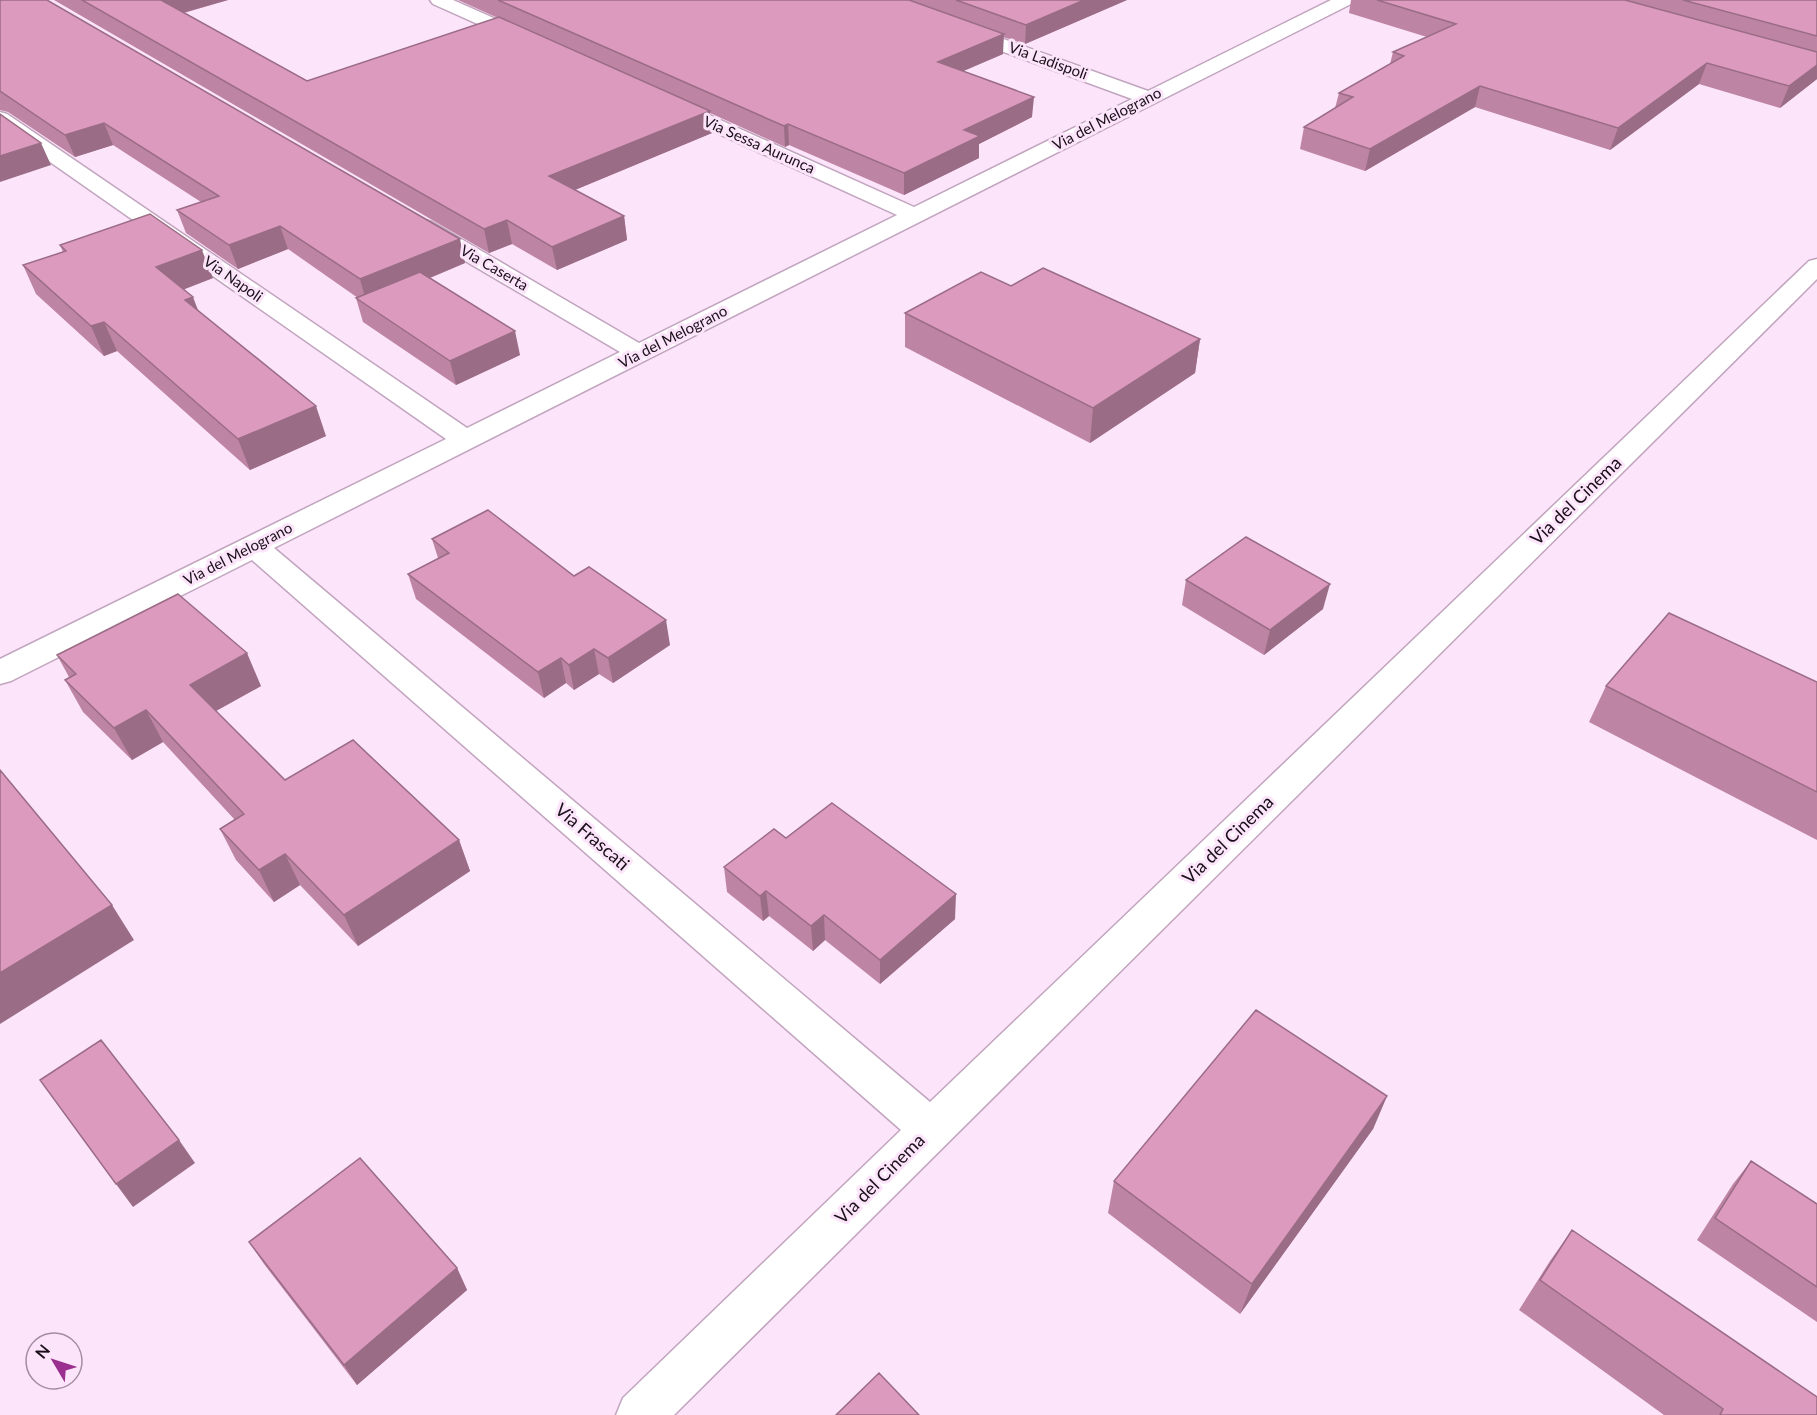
<svg xmlns="http://www.w3.org/2000/svg" width="1817" height="1415" font-family="Lato,sans-serif">
<style>
.lines{fill:none;stroke-linecap:round;stroke-linejoin:round}
.minor-casing{stroke:#c1a4be;stroke-width:3}
.minor{fill:#fff;fill-rule:evenodd}
.wall{fill:#bd84a3}
.shaded-wall{fill:#9a6c85}
.building{fill:#dc9abe;stroke:#9a6c85;stroke-width:1.5}
.labels{text-anchor:middle;stroke-width:6;stroke-linejoin:round;paint-order:stroke}
.far-street-label{font-size:15px;fill:#190f18;stroke:#fce4fa}
.street-label{font-size:18px;fill:#190f18;stroke:#fce4fa}
</style>
<rect width="100%" height="100%" fill="#fce4fa"/>
<g class="lines">
<defs>
<path id="minor" d="M 430,0 L 453,0 L 534,36 L 537,40 L 534,44 L 522,44 L 433,4 Z
M 870,0 L 895,0 L 1148,91 L 1331,0 L 1354,0 L 1351,4 L 274,548 L 930,1102 L 1809,261 L 1817,259 L 1817,279 L 674,1415 L 616,1415 L 623,1398 L 901,1130 L 252,560 L 11,681 L 0,684 L 0,659 L 446,439 L 0,127 L 0,112 L 7,114 L 467,428 L 620,352 L 416,232 L 413,227 L 416,222 L 424,220 L 432,222 L 639,343 L 897,215 L 664,109 L 661,105 L 664,101 L 678,101 L 914,207 L 1132,99 L 873,4 Z"/>
</defs>
<use href="#minor" class="minor-casing"/>
<use href="#minor" class="minor"/>
</g>
<path class="wall" d="M 0,0 L 465,263 L 430,278 L 520,355 L 456,385 L 363,322 L 356,298 L 358,298 L 288,249 L 238,269 L 186,233 L 177,210 L 201,202 L 113,145 L 75,157 L 8,112 L 0,110 Z
M 54,0 L 228,0 L 184,13 L 307,81 L 498,18 L 458,0 L 1127,0 L 1025,44 L 1003,37 L 1003,54 L 963,71 L 1032,117 L 979,144 L 979,158 L 904,195 L 789,145 L 785,147 L 710,113 L 712,133 L 575,190 L 624,216 L 627,240 L 557,270 L 512,244 L 489,253 Z
M 1351,0 L 1817,0 L 1817,79 L 1780,108 L 1699,84 L 1610,150 L 1475,107 L 1365,171 L 1300,149 L 1304,127 L 1335,108 L 1339,93 L 1390,64 L 1393,52 L 1427,37 L 1349,13 Z
M 60,245 L 213,278 L 184,289 L 199,311 L 326,436 L 250,470 L 117,351 L 104,356 L 36,294 L 23,265 L 63,252 Z
M 1011,286 L 1200,339 L 1195,373 L 1090,443 L 905,347 L 905,313 Z
M 432,539 L 574,576 L 670,645 L 613,683 L 599,674 L 574,690 L 566,683 L 544,698 L 416,599 L 408,574 L 438,558 Z
M 1186,580 L 1323,609 L 1264,655 L 1182,605 Z
M 57,655 L 261,686 L 216,711 L 285,780 L 459,840 L 470,871 L 358,946 L 300,885 L 274,902 L 236,860 L 220,829 L 235,820 L 163,742 L 132,760 L 83,712 L 65,680 L 69,677 Z
M 1817,682 L 1817,840 L 1589,722 L 1606,686 Z
M 786,838 L 955,919 L 880,984 L 825,940 L 813,951 L 769,916 L 763,921 L 727,892 L 724,867 Z
M 1387,1096 L 1373,1129 L 1240,1314 L 1108,1213 L 1114,1181 Z
M 1751,1161 L 1817,1204 L 1817,1322 L 1697,1240 L 1733,1184 Z
M 1572,1230 L 1817,1415 L 1664,1415 L 1519,1310 L 1550,1261 Z
M 249,1242 L 457,1268 L 467,1290 L 357,1385 L 264,1264 Z"/>
<path class="shaded-wall" d="M 158,0 L 228,0 L 164,18 Z
M 1084,0 L 1127,0 L 1025,44 L 1026,25 Z
M 1004,34 L 1003,54 L 938,82 L 938,62 Z
M 1707,63 L 1699,84 L 1610,150 L 1618,128 Z
M 1817,65 L 1817,79 L 1780,108 L 1789,86 Z
M 1480,86 L 1475,107 L 1365,171 L 1370,149 Z
M 1034,97 L 1032,117 L 979,144 L 979,158 L 904,195 L 904,173 L 964,130 Z
M 710,111 L 712,133 L 553,199 L 549,176 Z
M 104,123 L 113,145 L 75,157 L 65,135 Z
M 788,124 L 789,145 L 785,147 L 784,126 Z
M 41,143 L 51,165 L 0,182 L 0,156 Z
M 624,216 L 627,240 L 557,270 L 552,247 Z
M 507,220 L 512,244 L 489,253 L 484,229 Z
M 280,226 L 288,249 L 238,269 L 229,245 Z
M 460,239 L 465,263 L 367,304 L 360,279 Z
M 202,250 L 213,278 L 167,296 L 156,267 Z
M 193,297 L 204,326 L 185,300 Z
M 104,322 L 117,351 L 104,356 L 91,326 Z
M 515,331 L 520,355 L 456,385 L 450,361 Z
M 1200,339 L 1195,373 L 1090,443 L 1093,408 Z
M 316,406 L 326,436 L 250,470 L 238,439 Z
M 1330,584 L 1323,609 L 1264,655 L 1270,630 Z
M 666,620 L 670,645 L 613,683 L 608,658 Z
M 594,649 L 599,674 L 574,690 L 569,665 Z
M 247,653 L 261,686 L 205,717 L 190,685 Z
M 561,658 L 566,683 L 544,698 L 538,672 Z
M 146,710 L 163,742 L 132,760 L 114,728 Z
M 459,840 L 470,871 L 358,946 L 344,915 Z
M 285,854 L 300,885 L 274,902 L 259,870 Z
M 766,891 L 769,916 L 763,921 L 760,896 Z
M 956,894 L 955,919 L 880,984 L 880,960 Z
M 112,905 L 134,940 L 0,1024 L 0,973 Z
M 824,915 L 825,940 L 813,951 L 811,926 Z
M 1387,1096 L 1373,1129 L 1240,1314 L 1252,1284 Z
M 179,1140 L 195,1163 L 133,1207 L 116,1184 Z
M 457,1268 L 467,1290 L 357,1385 L 344,1365 Z"/>
<path class="building" d="M 0,0 L 47,0 L 460,239 L 360,279 L 280,226 L 229,245 L 177,210 L 219,196 L 104,123 L 65,135 L 0,91 Z
M 82,0 L 161,0 L 307,81 L 499,17 L 710,111 L 549,176 L 624,216 L 552,247 L 507,220 L 484,229 Z
M 498,0 L 909,0 L 1004,34 L 938,62 L 1034,97 L 964,130 L 980,136 L 904,173 L 788,124 L 784,126 Z
M 956,0 L 1084,0 L 1026,25 Z
M 1377,0 L 1625,0 L 1817,52 L 1817,65 L 1789,86 L 1707,63 L 1618,128 L 1480,86 L 1370,149 L 1304,127 L 1353,97 L 1339,93 L 1404,56 L 1393,52 L 1456,24 Z
M 1683,0 L 1817,0 L 1817,36 Z
M 0,114 L 41,143 L 0,156 Z
M 150,214 L 202,250 L 156,267 L 193,297 L 185,300 L 316,406 L 238,439 L 104,322 L 91,326 L 23,265 L 66,251 L 60,245 Z
M 1043,268 L 1200,339 L 1093,408 L 905,313 L 981,272 L 1011,286 Z
M 420,272 L 515,331 L 450,361 L 356,298 Z
M 488,510 L 574,576 L 589,567 L 666,620 L 608,658 L 594,649 L 569,665 L 561,658 L 538,672 L 408,574 L 449,553 L 432,539 Z
M 1246,537 L 1330,584 L 1270,630 L 1186,580 Z
M 178,594 L 247,653 L 190,685 L 285,780 L 353,740 L 459,840 L 344,915 L 285,854 L 259,870 L 220,829 L 244,814 L 146,710 L 114,728 L 65,680 L 76,674 L 57,655 Z
M 1669,613 L 1817,682 L 1817,792 L 1606,686 Z
M 0,770 L 112,905 L 0,973 Z
M 832,803 L 956,894 L 880,960 L 824,915 L 811,926 L 766,891 L 760,896 L 724,867 L 774,829 L 786,838 Z
M 1256,1010 L 1387,1096 L 1252,1284 L 1114,1181 Z
M 101,1040 L 179,1140 L 116,1184 L 40,1080 Z
M 360,1158 L 457,1268 L 344,1365 L 249,1242 Z
M 1751,1161 L 1817,1204 L 1817,1287 L 1715,1218 Z
M 1572,1230 L 1817,1397 L 1817,1415 L 1720,1415 L 1723,1409 L 1540,1280 Z
M 879,1373 L 919,1415 L 836,1415 Z"/>
<g class="labels">
<g class="far-street-label">
<text transform="translate(1048 61) rotate(20)" y="5">Via Ladispoli</text>
<text transform="translate(1107 119) rotate(-27)" y="5">Via del Melograno</text>
<text transform="translate(759 145) rotate(24)" y="5">Via Sessa Aurunca</text>
<text transform="translate(494 268) rotate(30)" y="5">Via Caserta</text>
<text transform="translate(233 279) rotate(35)" y="5">Via Napoli</text>
<text transform="translate(673 337) rotate(-27)" y="5">Via del Melograno</text>
<text transform="translate(238 554) rotate(-27)" y="5">Via del Melograno</text>
</g>
<g class="street-label">
<text transform="translate(1576 501) rotate(-44)" y="6">Via del Cinema</text>
<text transform="translate(592 837) rotate(41)" y="6">Via Frascati</text>
<text transform="translate(1228 840) rotate(-44)" y="6">Via del Cinema</text>
<text transform="translate(880 1179) rotate(-45)" y="6">Via del Cinema</text>
</g>
</g>
<g transform="translate(54 1361) rotate(309)"><circle r="28" fill="#fce4fa" stroke="#a18fa0" stroke-width="1.5"/>
<path d="M0-4.5L10 22L0 15L-10 22Z" fill="#9b2f8f"/>
<text y="-9" font-size="16" font-weight="bold" text-anchor="middle" fill="#190f18">N</text>
</g>
</svg>
